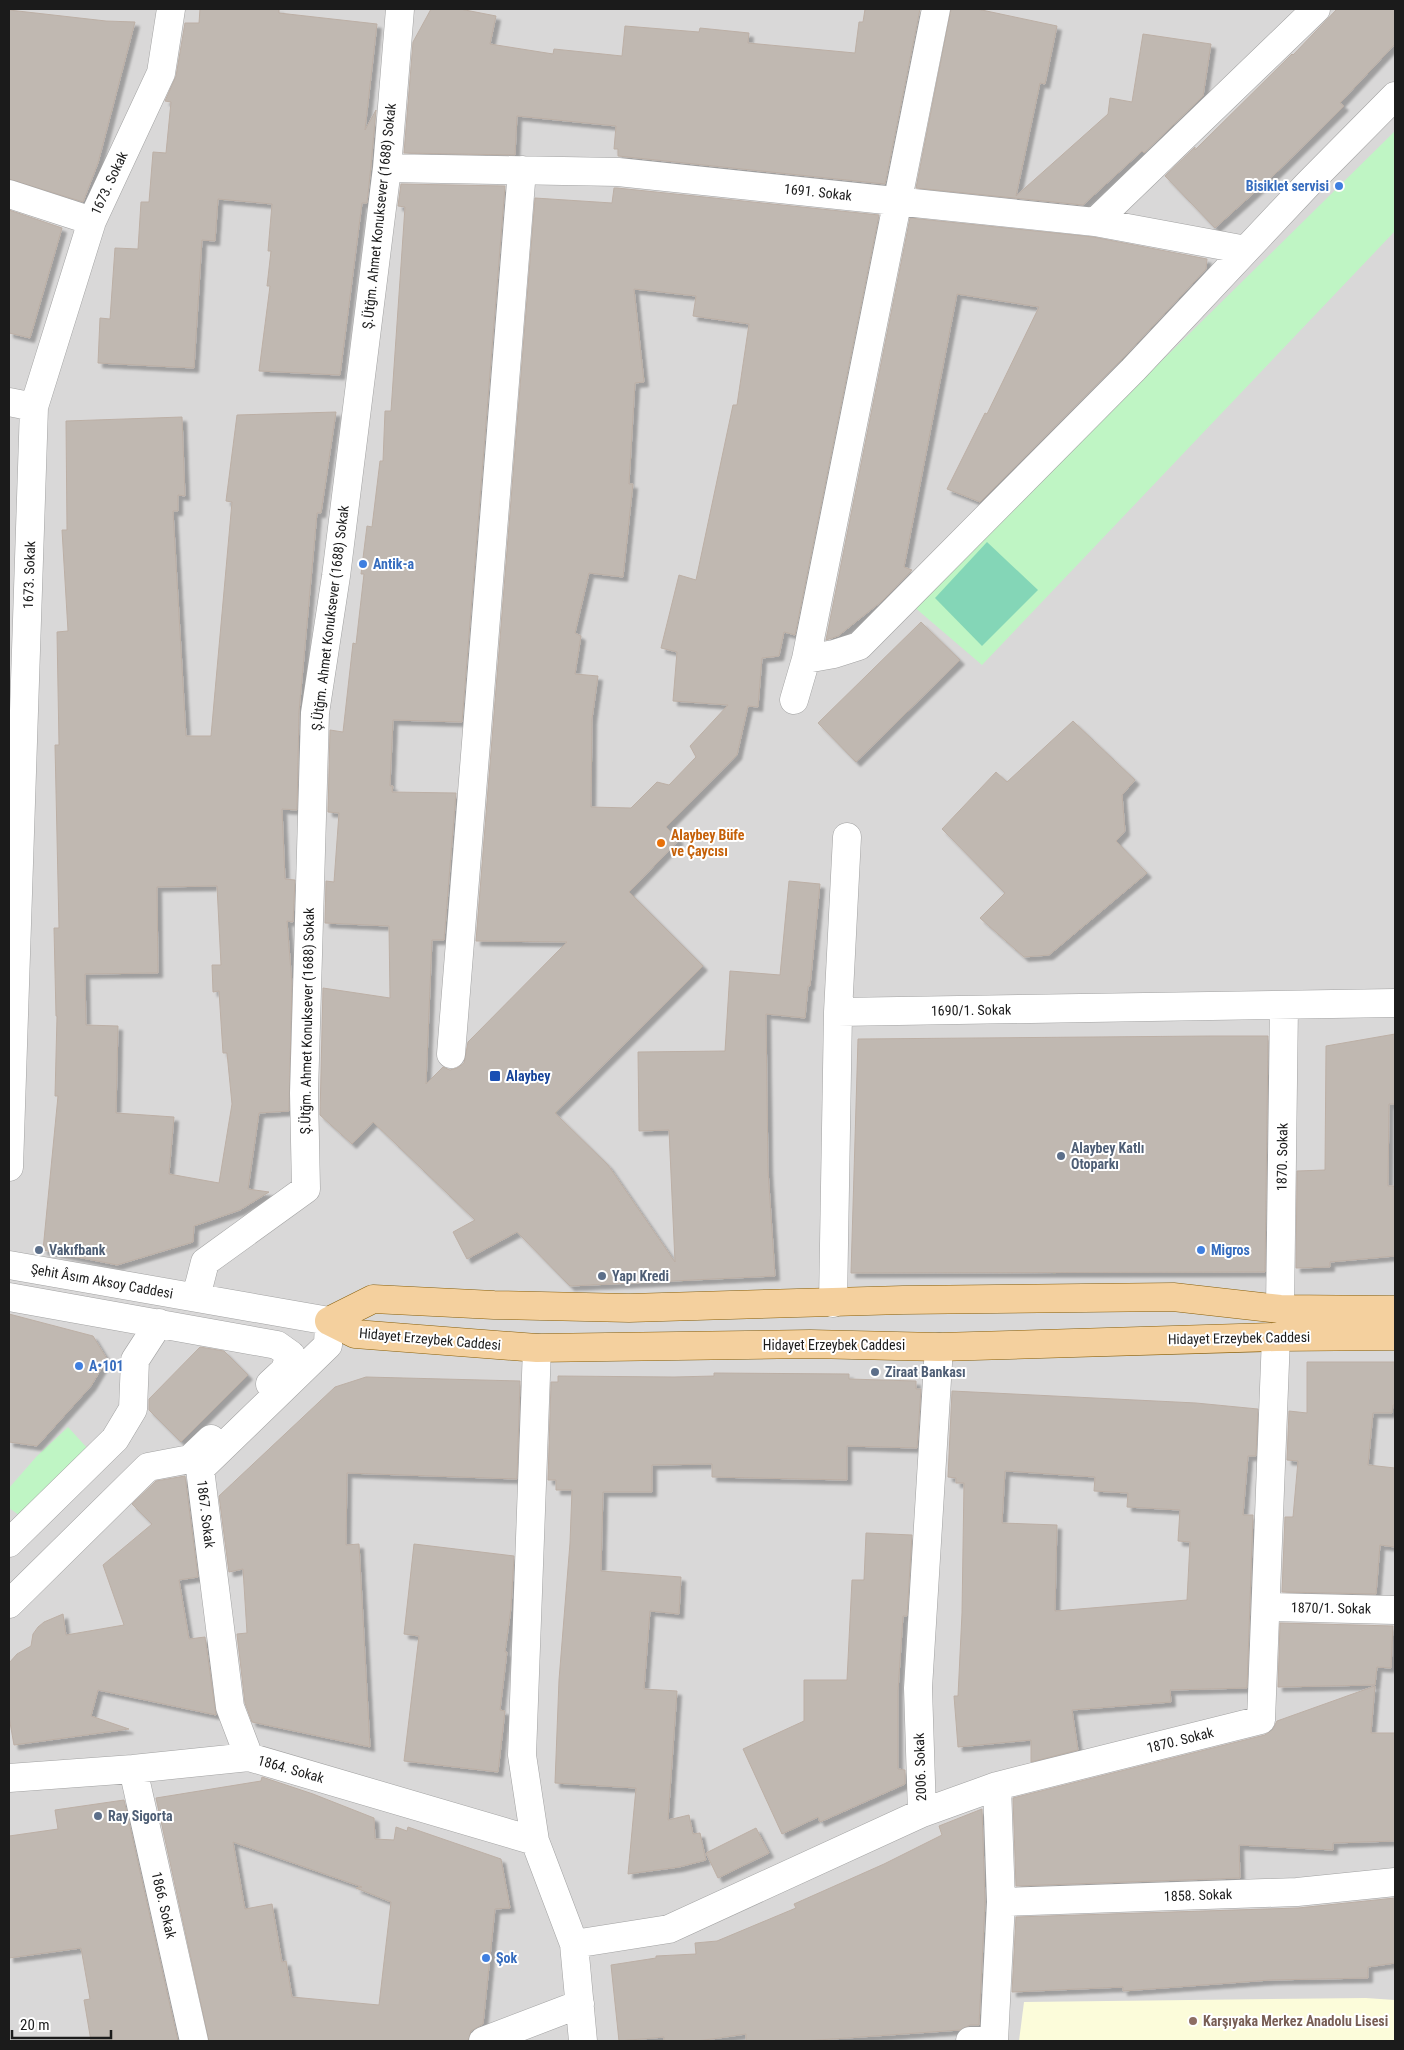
<svg xmlns="http://www.w3.org/2000/svg" width="1404" height="2050" font-family="'Roboto Condensed',sans-serif">
<style>
.residential{fill:#d9d8d8}
.education{fill:#fcfcda}
.park{fill:#bff5c4}
.pitch{fill:#84d6b7}
.building{fill:#c0b8b1;stroke:#bcafa5;fill-rule:evenodd;filter:url(#shadow)}
.lines{fill:none;stroke-linecap:round;stroke-linejoin:round}
.minor-casing{stroke:#a2a2a2;stroke-width:29}
.major-casing{stroke:#885f0a;stroke-width:29}
.minor{stroke:#fff;stroke-width:28}
.major{stroke:#f4d09e;stroke-width:28}
.shop-dot{fill:#3f7fe0;stroke:#fff;stroke-width:2}
.food-dot{fill:#e8710a;stroke:#fff;stroke-width:2}
.transit-dot{fill:#1a4fb4;stroke:#fff;stroke-width:2}
.service-dot{fill:#5c6f8a;stroke:#fff;stroke-width:2}
.education-dot{fill:#8d6e63;stroke:#fff;stroke-width:2}
.labels{text-anchor:middle;stroke-width:4;stroke-linejoin:round;paint-order:stroke}
.street-label{font-size:14px;fill:#1b1b1b;stroke:#fff}
.shop-label{font-size:14px;font-weight:bold;fill:#366cbe;stroke:#fff;text-anchor:start}
.food-label{font-size:14px;font-weight:bold;fill:#c56008;stroke:#fff;text-anchor:start}
.transit-label{font-size:14px;font-weight:bold;fill:#164399;stroke:#fff;text-anchor:start}
.service-label{font-size:14px;font-weight:bold;fill:#4e5e75;stroke:#fff;text-anchor:start}
.education-label{font-size:14px;font-weight:bold;fill:#785e54;stroke:#fff;text-anchor:start}
</style>
<defs>
<filter id="shadow"><feDropShadow dx="4.5" dy="4.5" stdDeviation="1" flood-color="#0004"/></filter>
</defs>
<rect width="100%" height="100%" fill="#ece8e1"/>
<path class="residential" d="M 9,9 L 1395,9 L 1395,2041 L 9,2041 Z"/>
<path class="education" d="M 1366,1998 L 1395,2000 L 1395,2041 L 1019,2041 L 1024,2002 Z"/>
<path class="park" d="M 1395,131 L 1395,231 L 982,665 L 913,606 Z
M 68,1427 L 88,1449 L 26,1520 L 9,1508 L 9,1488 L 37,1456 Z"/>
<path class="pitch" d="M 987,542 L 1038,590 L 982,646 L 935,598 Z"/>
<path class="building" d="M 200,9 L 279,9 L 279,13 L 377,24 L 365,130 L 376,110 L 371,166 L 367,203 L 362,203 L 340,375 L 259,371 L 270,286 L 267,286 L 271,251 L 268,251 L 272,204 L 218,199 L 215,241 L 202,240 L 194,368 L 98,363 L 100,318 L 110,319 L 115,248 L 138,249 L 141,202 L 149,202 L 153,152 L 166,153 L 171,102 L 165,101 L 176,76 L 185,23 L 199,23 Z
M 431,9 L 460,9 L 496,16 L 490,44 L 553,54 L 554,49 L 622,56 L 625,26 L 699,32 L 700,28 L 749,33 L 748,43 L 855,53 L 859,22 L 863,22 L 865,9 L 920,9 L 885,184 L 618,156 L 618,149 L 614,149 L 616,126 L 517,116 L 515,155 L 404,153 L 413,42 Z
M 951,9 L 977,9 L 1057,26 L 1045,84 L 1040,83 L 1016,196 L 1108,114 L 1110,98 L 1132,102 L 1143,34 L 1211,44 L 1203,96 L 1144,153 L 1142,151 L 1083,205 L 916,188 Z
M 1337,9 L 1395,9 L 1395,44 L 1340,103 L 1344,106 L 1277,172 L 1215,228 L 1165,176 L 1195,147 L 1195,150 L 1292,54 L 1293,55 Z
M 9,10 L 106,21 L 135,22 L 98,163 L 83,202 L 9,179 Z
M 401,184 L 505,186 L 462,722 L 393,720 L 390,786 L 393,786 L 392,792 L 456,793 L 444,940 L 432,940 L 426,1084 L 443,1067 L 450,1070 L 457,1068 L 464,1063 L 468,1042 L 567,942 L 476,941 L 535,198 L 612,203 L 614,188 L 617,188 L 879,215 L 795,635 L 784,632 L 779,656 L 762,658 L 758,707 L 748,706 L 737,755 L 666,827 L 679,840 L 629,892 L 703,966 L 555,1113 L 608,1165 L 675,1262 L 669,1130 L 639,1131 L 638,1052 L 725,1051 L 730,971 L 780,975 L 789,881 L 820,884 L 810,986 L 808,986 L 805,1018 L 766,1014 L 768,1170 L 775,1276 L 570,1286 L 517,1232 L 467,1259 L 453,1232 L 475,1220 L 373,1122 L 352,1144 L 320,1115 L 323,988 L 390,998 L 389,926 L 325,923 L 326,881 L 334,882 L 339,813 L 328,812 L 330,730 L 343,732 L 353,643 L 356,644 L 364,574 L 361,574 L 367,526 L 372,527 L 380,461 L 383,461 L 385,411 L 391,411 L 405,207 L 398,206 ZM 634,289 L 696,296 L 693,316 L 749,324 L 737,405 L 733,405 L 696,580 L 679,575 L 661,648 L 677,652 L 673,701 L 728,705 L 690,746 L 696,757 L 669,785 L 657,782 L 631,808 L 591,807 L 592,719 L 598,676 L 575,674 L 581,636 L 575,633 L 589,573 L 623,577 L 633,484 L 629,484 L 635,383 L 644,382 Z
M 9,210 L 62,228 L 30,338 L 9,333 Z
M 910,218 L 1093,237 L 1207,259 L 1206,269 L 1122,359 L 980,502 L 947,489 L 985,413 L 987,414 L 1039,307 L 957,294 L 904,567 L 912,570 L 882,601 L 838,636 L 826,640 Z
M 336,412 L 321,513 L 317,513 L 299,712 L 297,810 L 282,809 L 285,879 L 295,880 L 293,922 L 287,921 L 292,984 L 289,1111 L 259,1113 L 248,1189 L 269,1192 L 240,1210 L 194,1226 L 193,1242 L 117,1265 L 43,1250 L 58,1096 L 55,1096 L 57,1016 L 56,1016 L 54,928 L 59,928 L 55,745 L 59,745 L 57,632 L 68,631 L 62,530 L 67,530 L 66,421 L 182,417 L 185,496 L 178,495 L 178,511 L 173,511 L 186,736 L 211,736 L 232,502 L 226,501 L 237,415 ZM 217,886 L 221,965 L 212,965 L 213,992 L 219,991 L 223,1053 L 227,1053 L 232,1104 L 219,1183 L 169,1174 L 174,1117 L 116,1113 L 118,1026 L 86,1025 L 85,974 L 158,973 L 157,887 Z
M 921,622 L 960,660 L 856,762 L 818,723 Z
M 1073,721 L 1135,780 L 1122,795 L 1125,831 L 1116,841 L 1147,873 L 1049,955 L 1024,957 L 980,918 L 1005,893 L 942,829 L 996,772 L 1007,782 Z
M 1395,1034 L 1395,1104 L 1389,1104 L 1388,1186 L 1395,1186 L 1395,1256 L 1330,1262 L 1330,1267 L 1296,1268 L 1297,1171 L 1325,1170 L 1326,1046 Z
M 1210,1036 L 1268,1036 L 1265,1272 L 851,1273 L 858,1039 Z
M 9,1314 L 93,1336 L 107,1359 L 91,1386 L 37,1446 L 9,1442 Z
M 200,1347 L 224,1351 L 248,1375 L 181,1442 L 149,1410 L 149,1399 Z
M 1307,1362 L 1395,1362 L 1395,1405 L 1393,1405 L 1392,1413 L 1373,1413 L 1368,1465 L 1395,1468 L 1395,1547 L 1380,1545 L 1376,1594 L 1282,1592 L 1285,1517 L 1293,1517 L 1298,1461 L 1287,1460 L 1289,1411 L 1307,1413 Z
M 714,1373 L 849,1374 L 849,1379 L 916,1381 L 916,1389 L 921,1389 L 917,1448 L 847,1446 L 847,1480 L 712,1477 L 712,1464 L 652,1465 L 652,1492 L 603,1492 L 601,1571 L 681,1577 L 679,1614 L 650,1611 L 644,1689 L 677,1691 L 668,1820 L 689,1815 L 693,1834 L 700,1833 L 706,1860 L 679,1867 L 628,1874 L 636,1788 L 555,1783 L 559,1680 L 570,1543 L 572,1490 L 556,1490 L 556,1480 L 548,1480 L 551,1382 L 558,1382 L 558,1376 L 674,1377 L 714,1376 Z
M 366,1377 L 520,1381 L 517,1479 L 347,1473 L 346,1545 L 359,1544 L 370,1747 L 252,1722 L 245,1703 L 237,1634 L 247,1633 L 243,1569 L 229,1572 L 219,1496 L 335,1387 Z
M 952,1391 L 1196,1403 L 1258,1409 L 1256,1456 L 1248,1456 L 1243,1515 L 1253,1515 L 1247,1688 L 1170,1690 L 1171,1702 L 1072,1710 L 1078,1750 L 1031,1762 L 1031,1740 L 958,1747 L 954,1696 L 958,1696 L 962,1613 L 964,1483 L 956,1483 L 956,1478 L 948,1477 ZM 1005,1471 L 1095,1477 L 1094,1491 L 1128,1493 L 1127,1507 L 1180,1510 L 1178,1541 L 1190,1542 L 1187,1600 L 1055,1611 L 1057,1525 L 1002,1523 Z
M 185,1476 L 198,1577 L 179,1580 L 189,1639 L 205,1637 L 216,1715 L 98,1690 L 91,1716 L 129,1729 L 14,1745 L 9,1717 L 9,1663 L 17,1654 L 31,1646 L 33,1634 L 38,1627 L 44,1622 L 63,1614 L 66,1635 L 124,1625 L 103,1565 L 152,1524 L 132,1504 L 156,1481 Z
M 866,1533 L 912,1535 L 907,1616 L 903,1616 L 898,1691 L 898,1769 L 905,1770 L 905,1784 L 820,1822 L 818,1817 L 782,1834 L 743,1749 L 804,1721 L 804,1680 L 847,1680 L 852,1580 L 864,1580 Z
M 414,1544 L 514,1556 L 511,1608 L 505,1652 L 507,1652 L 500,1710 L 505,1711 L 498,1772 L 404,1761 L 419,1636 L 404,1634 Z
M 1280,1623 L 1393,1626 L 1391,1668 L 1377,1667 L 1375,1685 L 1278,1687 Z
M 1375,1686 L 1371,1733 L 1395,1733 L 1395,1841 L 1333,1843 L 1333,1850 L 1239,1845 L 1240,1878 L 1016,1886 L 1013,1798 L 1265,1735 L 1273,1729 L 1277,1721 Z
M 262,1777 L 313,1794 L 374,1818 L 375,1839 L 394,1840 L 396,1827 L 407,1831 L 408,1827 L 501,1859 L 510,1908 L 495,1909 L 483,2024 L 471,2031 L 468,2041 L 209,2041 L 156,1798 L 261,1781 ZM 233,1842 L 362,1887 L 356,1888 L 391,1902 L 379,2005 L 292,1997 L 286,1961 L 282,1962 L 272,1904 L 245,1909 Z
M 124,1800 L 178,2041 L 91,2041 L 84,2000 L 90,1999 L 81,1948 L 9,1958 L 9,1836 L 58,1829 L 55,1810 Z
M 982,1809 L 985,1902 L 979,2025 L 970,2025 L 960,2030 L 804,2041 L 746,2041 L 746,2034 L 698,2041 L 664,2041 L 664,2037 L 619,2041 L 611,1965 L 656,1958 L 656,1956 L 696,1954 L 695,1943 L 717,1941 L 796,1908 L 794,1904 L 884,1864 L 942,1835 L 939,1826 Z
M 756,1828 L 769,1853 L 718,1878 L 706,1853 Z
M 1395,1898 L 1395,1963 L 1368,1967 L 1368,1978 L 1270,1980 L 1123,1991 L 1123,1987 L 1012,1992 L 1016,1917 L 1298,1908 Z"/>
<g class="lines">
<defs>
<path id="minor" d="M 387,168 L 618,172 L 1095,222 L 1246,250
M 9,194 L 92,221
M 1095,222 L 1316,9
M 9,402 L 34,407
M 806,659 L 834,654 L 859,646 L 1133,370 L 1307,185 L 1395,96
M 794,700 L 806,659 L 936,9
M 838,1012 L 847,837
M 451,1054 L 522,170
M 9,1167 L 34,407 L 92,221 L 161,73 L 171,9
M 9,1265 L 329,1321 L 328,1345 L 200,1469 L 230,1707 L 249,1757
M 9,1297 L 277,1345 L 291,1355 L 284,1371 L 270,1384
M 196,1297 L 205,1262 L 306,1189 L 304,1093 L 315,713 L 336,576 L 387,168 L 400,9
M 833,1303 L 838,1012 L 1395,1003
M 1280,1309 L 1284,1005
M 537,1348 L 522,1755 L 535,1841 L 574,1944 L 583,2041
M 9,1543 L 115,1439 L 133,1409 L 135,1360 L 159,1323
M 9,1604 L 148,1467 L 190,1459 L 211,1439
M 1267,1607 L 1395,1610
M 133,1769 L 194,2041
M 9,1778 L 133,1769 L 249,1757 L 535,1841
M 922,1813 L 997,1786
M 1001,1902 L 1297,1892 L 1395,1882
M 574,1944 L 669,1929 L 922,1813 L 918,1688 L 939,1347
M 483,2041 L 580,2004
M 970,2041 L 994,2041 L 1001,1902 L 997,1786 L 1261,1720 L 1276,1337"/>
<path id="major" d="M 329,1321 L 373,1299 L 494,1305 L 629,1308 L 903,1300 L 1173,1297 L 1280,1309 L 1395,1310
M 329,1321 L 355,1334 L 537,1348 L 810,1344 L 939,1347 L 1276,1337 L 1395,1336"/>
</defs>
<use href="#minor" class="minor-casing"/>
<use href="#major" class="major-casing"/>
<use href="#minor" class="minor"/>
<use href="#major" class="major"/>
</g>
<g class="shop-dot">
<circle cx="1339" cy="186" r="5"/>
<circle cx="363" cy="564" r="5"/>
<circle cx="1201" cy="1250" r="5"/>
<circle cx="79" cy="1366" r="5"/>
<circle cx="486" cy="1958" r="5"/>
</g>
<circle class="food-dot" cx="661" cy="843" r="5"/>
<rect class="transit-dot" x="489" y="1070" width="12" height="12" rx="2.5"/>
<g class="service-dot">
<circle cx="1061" cy="1156" r="5"/>
<circle cx="39" cy="1250" r="5"/>
<circle cx="602" cy="1276" r="5"/>
<circle cx="875" cy="1372" r="5"/>
<circle cx="98" cy="1816" r="5"/>
</g>
<circle class="education-dot" cx="1193" cy="2021" r="5"/>
<g class="labels">
<g class="street-label">
<text transform="translate(109 183) rotate(-65)" y="5">1673. Sokak</text>
<text transform="translate(818 192) rotate(6)" y="5">1691. Sokak</text>
<text transform="translate(379 216) rotate(-84)" y="5">Ş.Ütğm. Ahmet Konuksever (1688) Sokak</text>
<text transform="translate(29 575) rotate(-88)" y="5">1673. Sokak</text>
<text transform="translate(330 618) rotate(-83)" y="5">Ş.Ütğm. Ahmet Konuksever (1688) Sokak</text>
<text transform="translate(971 1010) rotate(-1)" y="5">1690/1. Sokak</text>
<text transform="translate(307 1021) rotate(-89)" y="5">Ş.Ütğm. Ahmet Konuksever (1688) Sokak</text>
<text transform="translate(1282 1157) rotate(-89)" y="5">1870. Sokak</text>
<text transform="translate(102 1281) rotate(10)" y="5">Şehit Âsım Aksoy Caddesi</text>
<text transform="translate(1239 1338) rotate(-1)" y="5">Hidayet Erzeybek Caddesi</text>
<text transform="translate(430 1339) rotate(5)" y="5">Hidayet Erzeybek Caddesi</text>
<text x="834" y="1350">Hidayet Erzeybek Caddesi</text>
<text transform="translate(206 1514) rotate(83)" y="5">1867. Sokak</text>
<text transform="translate(1331 1608) rotate(1)" y="5">1870/1. Sokak</text>
<text transform="translate(1180 1740) rotate(-14)" y="5">1870. Sokak</text>
<text transform="translate(920 1767) rotate(-92)" y="5">2006. Sokak</text>
<text transform="translate(291 1769) rotate(16)" y="5">1864. Sokak</text>
<text transform="translate(1198 1895) rotate(-2)" y="5">1858. Sokak</text>
<text transform="translate(164 1905) rotate(77)" y="5">1866. Sokak</text>
</g>
<g class="shop-label">
<text x="1329" y="191" text-anchor="end">Bisiklet servisi</text>
<text x="373" y="569">Antik-a</text>
<text x="1211" y="1255">Migros</text>
<text x="89" y="1371">A•101</text>
<text x="496" y="1963">Şok</text>
</g>
<g class="food-label">
<text x="671" y="840">Alaybey Büfe<tspan x="671" dy="16">ve Çaycısı</tspan></text>
</g>
<g class="transit-label">
<text x="506" y="1081">Alaybey</text>
</g>
<g class="service-label">
<text x="1071" y="1153">Alaybey Katlı<tspan x="1071" dy="16">Otoparkı</tspan></text>
<text x="49" y="1255">Vakıfbank</text>
<text x="612" y="1281">Yapı Kredi</text>
<text x="885" y="1377">Ziraat Bankası</text>
<text x="108" y="1821">Ray Sigorta</text>
</g>
<g class="education-label">
<text x="1203" y="2026">Karşıyaka Merkez Anadolu Lisesi</text>
</g>
</g>
<rect width="1404" height="2050" fill="none" stroke="#1b1b1b" stroke-width="20"/>
<path d="M12 2030v8h99v-8" fill="none" stroke="#1b1b1b" stroke-width="2.5"/>
<text x="20" y="2030" font-size="15" fill="#1b1b1b" stroke="#ffffff" stroke-width="4" paint-order="stroke">20 m</text>
</svg>
